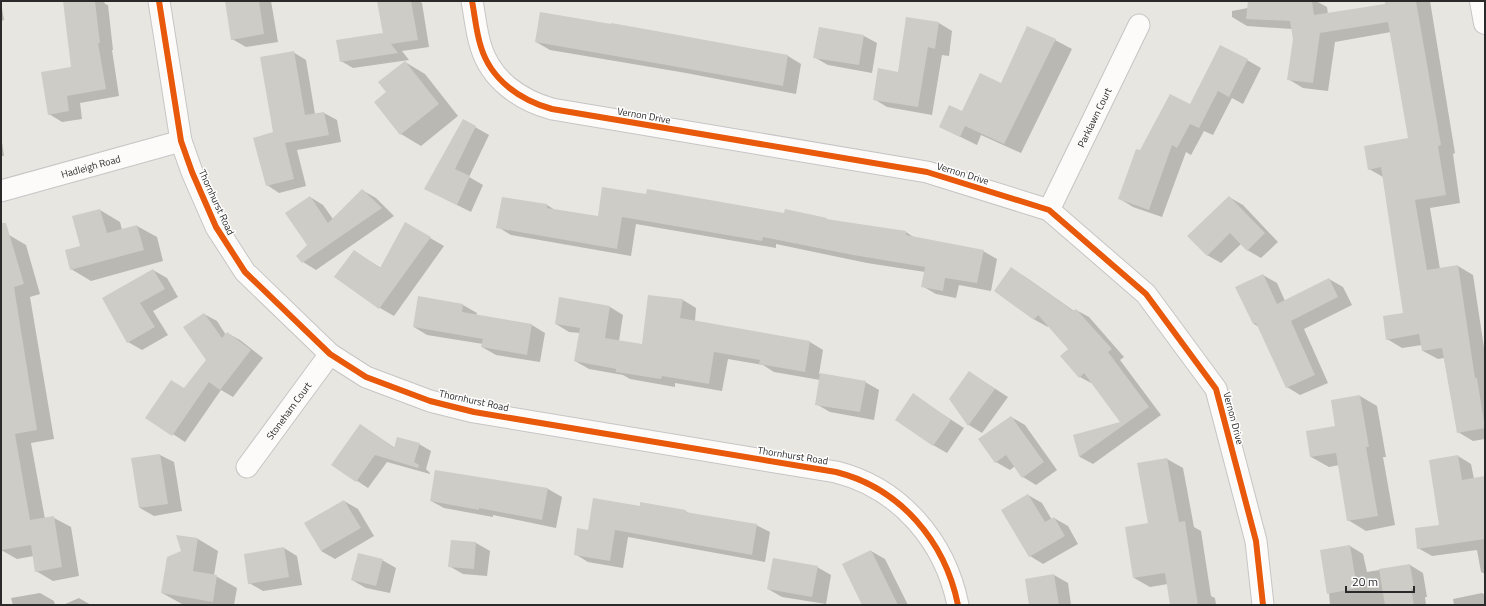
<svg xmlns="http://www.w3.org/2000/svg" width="1486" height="606" font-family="'Titillium Web',sans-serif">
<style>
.shadow{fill:#0003}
.building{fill:#cdccc7}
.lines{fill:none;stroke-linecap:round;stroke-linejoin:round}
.street-casing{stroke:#c6c5c5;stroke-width:23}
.secondary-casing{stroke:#c6c5c5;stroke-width:24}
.street{stroke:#fcfbfa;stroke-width:21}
.secondary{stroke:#fcfbfa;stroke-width:22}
.cycleway-casing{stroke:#fff;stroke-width:8}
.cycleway{stroke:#e8590c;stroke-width:6}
.labels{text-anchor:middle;stroke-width:3;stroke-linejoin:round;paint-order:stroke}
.street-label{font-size:10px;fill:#2a2a2a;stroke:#fff}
</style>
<rect width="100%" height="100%" fill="#e8e6e0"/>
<path class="shadow" d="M 64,1 L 104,1 L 105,4 L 108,5 L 113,50 L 112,50 L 119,96 L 80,103 L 82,119 L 62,122 L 49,114 L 72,68 Z
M 226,1 L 271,1 L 278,42 L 246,47 L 232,39 Z
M 378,1 L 419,1 L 422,3 L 429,47 L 402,51 L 409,60 L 353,68 L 341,61 L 384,35 Z
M 546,1 L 566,1 L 566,2 Z
M 1249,1 L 1316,1 L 1327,7 L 1328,14 L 1386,5 L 1386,1 L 1430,1 L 1455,153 L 1453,154 L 1460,203 L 1430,208 L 1440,269 L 1458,266 L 1473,275 L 1485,354 L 1485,439 L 1473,441 L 1458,432 L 1444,358 L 1438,359 L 1423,351 L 1422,345 L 1402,348 L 1387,339 L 1404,314 L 1383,177 L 1369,169 L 1409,139 L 1391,32 L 1335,42 L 1328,91 L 1303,88 L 1288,79 L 1294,39 L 1292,29 L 1247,26 L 1232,17 L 1232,11 L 1248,8 Z
M 1,2 L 4,20 L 1,21 Z
M 939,23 L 952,31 L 949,56 L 942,55 L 932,115 L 887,107 L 874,99 L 899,73 Z
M 864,36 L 877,43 L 872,73 L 828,65 L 814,57 Z
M 1055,40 L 1072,49 L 1021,153 L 981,135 L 977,145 L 940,127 L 1001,84 Z
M 536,42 L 788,56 L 801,64 L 796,94 L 686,73 L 550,50 Z
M 293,52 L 306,60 L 315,114 L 324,113 L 337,120 L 341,142 L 297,150 L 306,186 L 279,193 L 267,185 L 274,133 Z
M 1247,60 L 1261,68 L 1243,104 L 1232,98 L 1213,135 L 1204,131 L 1191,155 L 1186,152 L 1162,217 L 1133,207 L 1120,199 L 1140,151 Z
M 405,62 L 425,74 L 458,116 L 421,146 L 401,134 L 375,102 L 387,92 Z
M 475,127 L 489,135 L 469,177 L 483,185 L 471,212 L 425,189 Z
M 1,135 L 4,156 L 1,156 Z
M 362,190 L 376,198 L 394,216 L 316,270 L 303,262 L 309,245 L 310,197 L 323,205 L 333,219 Z
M 1229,197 L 1243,205 L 1278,242 L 1261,258 L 1247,250 L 1241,244 L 1221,263 L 1207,255 Z
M 547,205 L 555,210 L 598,217 L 784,214 L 826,219 L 829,220 L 906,232 L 915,238 L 983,251 L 997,259 L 991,291 L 959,285 L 956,298 L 936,294 L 922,286 L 925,272 L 867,263 L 776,244 L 776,248 L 636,224 L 631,256 L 511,235 L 498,227 Z
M 100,210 L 120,222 L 122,230 L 137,226 L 157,237 L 163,261 L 91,281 L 71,269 Z
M 406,224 L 444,246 L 394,316 L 380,308 L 335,276 L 354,251 L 381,268 Z
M 9,235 L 26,245 L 40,294 L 30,297 L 54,439 L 31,443 L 45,519 L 54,518 L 71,527 L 79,576 L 53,581 L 36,571 L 34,556 L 17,559 L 1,550 L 1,238 Z
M 1011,269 L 1024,276 L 1074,311 L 1076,310 L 1089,317 L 1124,357 L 1120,360 L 1161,415 L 1093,464 L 1080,457 L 1074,436 L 1122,423 L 1093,384 L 1080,377 L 1070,349 L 1049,325 L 1048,327 L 1035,320 L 995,291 Z
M 153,270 L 167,278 L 178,297 L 153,311 L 168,335 L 142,350 L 128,342 L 103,298 Z
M 1263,275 L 1277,283 L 1285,301 L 1329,279 L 1343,287 L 1352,305 L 1304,329 L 1328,383 L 1300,395 L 1287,387 L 1259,327 L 1254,324 Z
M 683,300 L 696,308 L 695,321 L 810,342 L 823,350 L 819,374 L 865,382 L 879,390 L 874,420 L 830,412 L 816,404 L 820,380 L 774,372 L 763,365 L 728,359 L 722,391 L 675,383 L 675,387 L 630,379 L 623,375 L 589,369 L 575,361 L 580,333 L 569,332 L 556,324 L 610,307 L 623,315 L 619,341 L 643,345 Z
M 463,305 L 477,313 L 476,316 L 532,325 L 545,333 L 540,362 L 496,355 L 482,347 L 483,344 L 427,335 L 414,327 Z
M 204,314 L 217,321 L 226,335 L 227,333 L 240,340 L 263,358 L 233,397 L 221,390 L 185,442 L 147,417 L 185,389 L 207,360 Z
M 969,372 L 1008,397 L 982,433 L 969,425 L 950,399 Z
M 913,395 L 964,428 L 947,453 L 933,445 Z
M 1360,396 L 1377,406 L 1386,457 L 1383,457 L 1395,525 L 1366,531 L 1348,520 L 1339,465 L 1329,467 L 1311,457 Z
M 1011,417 L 1025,425 L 1057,470 L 1036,485 L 1023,477 L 1015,466 L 1010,470 L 996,462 L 979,439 Z
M 361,425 L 395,448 L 419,444 L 431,451 L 426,469 L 430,473 L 430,474 L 387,462 L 368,488 L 333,465 Z
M 160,455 L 174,462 L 182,511 L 154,516 L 140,508 L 132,459 Z
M 1458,456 L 1471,464 L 1474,479 L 1485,477 L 1485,574 L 1481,572 L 1477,550 L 1432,556 L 1418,548 L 1440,525 Z
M 1167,459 L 1183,468 L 1194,527 L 1201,531 L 1211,596 L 1215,598 L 1216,605 L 1171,605 L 1168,584 L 1150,587 L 1134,578 Z
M 548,489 L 562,497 L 556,528 L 493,515 L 493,517 L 444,508 L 431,501 Z
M 1028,495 L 1042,503 L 1052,520 L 1054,518 L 1068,526 L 1078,544 L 1043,564 L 1030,556 Z
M 344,501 L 358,509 L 374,536 L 335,559 L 321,551 Z
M 641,507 L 685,511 L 691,514 L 756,525 L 770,532 L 765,562 L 628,537 L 623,568 L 588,562 L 575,554 L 589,531 Z
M 178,536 L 198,539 L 218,551 L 214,575 L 237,588 L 234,605 L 182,604 L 162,593 L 182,551 Z
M 452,541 L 476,543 L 490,551 L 487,576 L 463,574 L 449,566 Z
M 1350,546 L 1363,554 L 1367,572 L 1410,565 L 1423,573 L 1427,597 L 1425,597 L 1426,605 L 1330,605 L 1329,593 Z
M 284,548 L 297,556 L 302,585 L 263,591 L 249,583 Z
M 871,551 L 885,559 L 908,605 L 863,605 Z
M 382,560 L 396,568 L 390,593 L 366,588 L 352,580 Z
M 817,567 L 831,575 L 826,604 L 782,597 L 768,589 Z
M 1054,575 L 1068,583 L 1071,605 L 1030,605 Z
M 40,593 L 54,601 L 55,605 L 13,605 L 11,598 Z
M 1482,593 L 1485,595 L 1485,605 L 1454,605 L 1453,599 Z
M 79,598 L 91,605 L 63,605 Z"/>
<path class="building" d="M 63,1 L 95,1 L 100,43 L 98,43 L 106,89 L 67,96 L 69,111 L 48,115 L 41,72 L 71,67 Z
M 225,1 L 259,1 L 264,34 L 231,40 Z
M 377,1 L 411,1 L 418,40 L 391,44 L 398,53 L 340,62 L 336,40 L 382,33 L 383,34 Z
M 1248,1 L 1312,1 L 1314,15 L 1385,4 L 1385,1 L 1416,1 L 1441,145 L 1438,146 L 1446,195 L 1415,200 L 1427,270 L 1458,265 L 1475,378 L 1477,378 L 1485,428 L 1457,433 L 1442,348 L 1422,351 L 1419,334 L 1386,340 L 1383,316 L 1403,313 L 1381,167 L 1368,170 L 1364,146 L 1408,138 L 1388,22 L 1320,33 L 1313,83 L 1287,80 L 1293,39 L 1290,21 L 1246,19 Z
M 540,12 L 611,24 L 611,23 L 656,31 L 788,55 L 783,86 L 672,66 L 535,42 Z
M 906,17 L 939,22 L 935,49 L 928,47 L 918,107 L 873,100 L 878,68 L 898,72 Z
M 1027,26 L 1056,39 L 1004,144 L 965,126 L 960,137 L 939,127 L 949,105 L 962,111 L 980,73 L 1001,83 Z
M 819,27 L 864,35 L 859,65 L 813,58 Z
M 1220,45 L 1248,59 L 1229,97 L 1218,91 L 1199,128 L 1190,124 L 1177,148 L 1172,145 L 1149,210 L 1118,199 L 1136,149 L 1140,150 L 1170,94 L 1190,104 Z
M 294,51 L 305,115 L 324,112 L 329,135 L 285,143 L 294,179 L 266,186 L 253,138 L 273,132 L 260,57 Z
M 405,61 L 439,104 L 400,135 L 374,102 L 386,92 L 378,82 Z
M 463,119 L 476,126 L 455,169 L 470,176 L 457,205 L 424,189 Z
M 602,187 L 646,194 L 647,189 L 784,213 L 785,209 L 827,218 L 826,219 L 906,231 L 906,235 L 984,250 L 977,283 L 945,278 L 943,291 L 921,287 L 925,267 L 853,255 L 763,237 L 762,241 L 622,217 L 617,249 L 496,228 L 502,197 L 547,204 L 547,208 L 598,216 Z
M 362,189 L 382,208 L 302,263 L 296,256 L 307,245 L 285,213 L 310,196 L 328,223 Z
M 1229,196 L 1265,233 L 1247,251 L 1230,233 L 1207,256 L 1187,236 Z
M 100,209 L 107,233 L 137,225 L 144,250 L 70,270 L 65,250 L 80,246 L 72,216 Z
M 405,222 L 431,237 L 379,309 L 334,277 L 354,250 L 380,268 Z
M 1,223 L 6,223 L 24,284 L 14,287 L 37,430 L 15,434 L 30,520 L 54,516 L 62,567 L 35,572 L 31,545 L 1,550 Z
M 1011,267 L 1073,311 L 1076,309 L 1112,349 L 1108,352 L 1149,407 L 1079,457 L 1073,435 L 1120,422 L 1084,373 L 1079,378 L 1060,356 L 1068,349 L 1038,315 L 1034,320 L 994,291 Z
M 153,269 L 165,289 L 140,303 L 155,327 L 127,343 L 102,298 Z
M 1263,274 L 1277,304 L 1329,278 L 1338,297 L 1291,321 L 1315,375 L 1286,388 L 1256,323 L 1253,324 L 1235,287 Z
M 648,295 L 683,299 L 680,318 L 810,341 L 805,372 L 759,364 L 760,360 L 714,352 L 709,384 L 662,376 L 661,379 L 616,372 L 616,369 L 574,361 L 580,328 L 555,324 L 559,297 L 610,306 L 605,338 L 642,344 Z
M 418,296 L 463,304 L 462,312 L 532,324 L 527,355 L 481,347 L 483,339 L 413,327 Z
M 204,313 L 222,338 L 227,332 L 251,350 L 220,390 L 209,382 L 172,436 L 145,418 L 171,380 L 184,388 L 206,360 L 183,327 Z
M 969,371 L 995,389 L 968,426 L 949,399 Z
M 820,373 L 866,381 L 860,412 L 815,405 Z
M 913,393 L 951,420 L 933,446 L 895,420 Z
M 1360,395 L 1369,447 L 1366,447 L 1378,516 L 1347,521 L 1336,453 L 1310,457 L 1306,431 L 1335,426 L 1331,400 Z
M 1011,416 L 1044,462 L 1022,478 L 1006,455 L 995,463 L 978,439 Z
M 360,424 L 394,448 L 397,437 L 420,443 L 414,462 L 419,465 L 418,468 L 375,455 L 356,482 L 331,465 Z
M 160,454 L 168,504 L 139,508 L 131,458 Z
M 1458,455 L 1462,480 L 1485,476 L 1485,539 L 1417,549 L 1415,528 L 1439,525 L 1429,460 Z
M 1167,458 L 1179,522 L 1185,521 L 1198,605 L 1170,605 L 1165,573 L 1133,578 L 1125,527 L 1148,523 L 1137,463 Z
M 435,470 L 548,488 L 542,520 L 479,508 L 479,510 L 430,501 Z
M 1028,494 L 1045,522 L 1054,517 L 1065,536 L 1029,557 L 1001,510 Z
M 593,498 L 640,506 L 640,502 L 686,510 L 685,512 L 757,524 L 752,555 L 615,530 L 610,561 L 574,555 L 577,528 L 588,530 Z
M 344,500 L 361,528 L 321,551 L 304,523 Z
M 176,535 L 198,538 L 193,571 L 217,575 L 213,602 L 161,593 L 167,557 L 181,551 Z
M 451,540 L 476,542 L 474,569 L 448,567 Z
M 1350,545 L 1357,588 L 1327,594 L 1320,550 Z
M 284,547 L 289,577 L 248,584 L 244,554 Z
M 871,550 L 898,605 L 862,605 L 842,564 Z
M 358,553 L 383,559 L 376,586 L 351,580 Z
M 773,558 L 818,566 L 812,597 L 767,589 Z
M 1410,564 L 1414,589 L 1411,589 L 1414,605 L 1385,605 L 1379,569 Z
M 1054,574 L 1059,605 L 1029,605 L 1025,579 Z"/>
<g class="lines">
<defs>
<g id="street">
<path d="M 159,1 L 181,141 L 192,172 L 216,227 L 245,272 L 330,354 L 366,377 L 430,401 L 474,412 L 836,472 C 900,488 945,541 958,605"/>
<path d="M 472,1 C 475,16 476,32 481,47 C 491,80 520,100 552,109 L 927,172 L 1049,210 L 1146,294 L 1216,389 L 1256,541 L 1263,605"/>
<path id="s1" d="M 1,191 L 181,141"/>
<path id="s2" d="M 1049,210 L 1139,25"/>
<path id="s3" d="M 247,467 L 330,354"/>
</g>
<path id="secondary" d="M 1481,1 L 1485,23"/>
</defs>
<use href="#street" class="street-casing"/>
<use href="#secondary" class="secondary-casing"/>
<use href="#street" class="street"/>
<use href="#secondary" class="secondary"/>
<defs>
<path id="cycleway" d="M 159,1 L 181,141 L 192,172 L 216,227 L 245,272 L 330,354 L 366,377 L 430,401 L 474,412 L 836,472 C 900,488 945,541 958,605
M 472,1 C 475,16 476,32 481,47 C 491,80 520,100 552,109 L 927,172 L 1049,210 L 1146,294 L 1216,389 L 1256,541 L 1263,605"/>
</defs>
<use href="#cycleway" class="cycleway-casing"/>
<use href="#cycleway" class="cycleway"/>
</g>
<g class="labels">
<g class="street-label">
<text transform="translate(644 115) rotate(10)" y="4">Vernon Drive</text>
<text dy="4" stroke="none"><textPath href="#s2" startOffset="103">Parklawn Court</textPath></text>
<text dy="4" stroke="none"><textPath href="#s1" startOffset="93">Hadleigh Road</textPath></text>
<text transform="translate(963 173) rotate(17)" y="4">Vernon Drive</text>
<text transform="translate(217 202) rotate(65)" y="4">Thornhurst Road</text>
<text transform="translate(474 400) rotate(12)" y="4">Thornhurst Road</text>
<text dy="4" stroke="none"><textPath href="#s3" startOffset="70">Stoneham Court</textPath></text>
<text transform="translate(1234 418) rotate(75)" y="4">Vernon Drive</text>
<text transform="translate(793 455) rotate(9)" y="4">Thornhurst Road</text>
</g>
</g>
<rect width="1486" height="606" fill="none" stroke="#2a2a2a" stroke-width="4"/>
<path d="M1346 586v6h68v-6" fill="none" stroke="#2a2a2a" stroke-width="2"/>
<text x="1352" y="586" font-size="12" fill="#2a2a2a" stroke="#ffffff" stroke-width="3" paint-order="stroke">20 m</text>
</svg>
